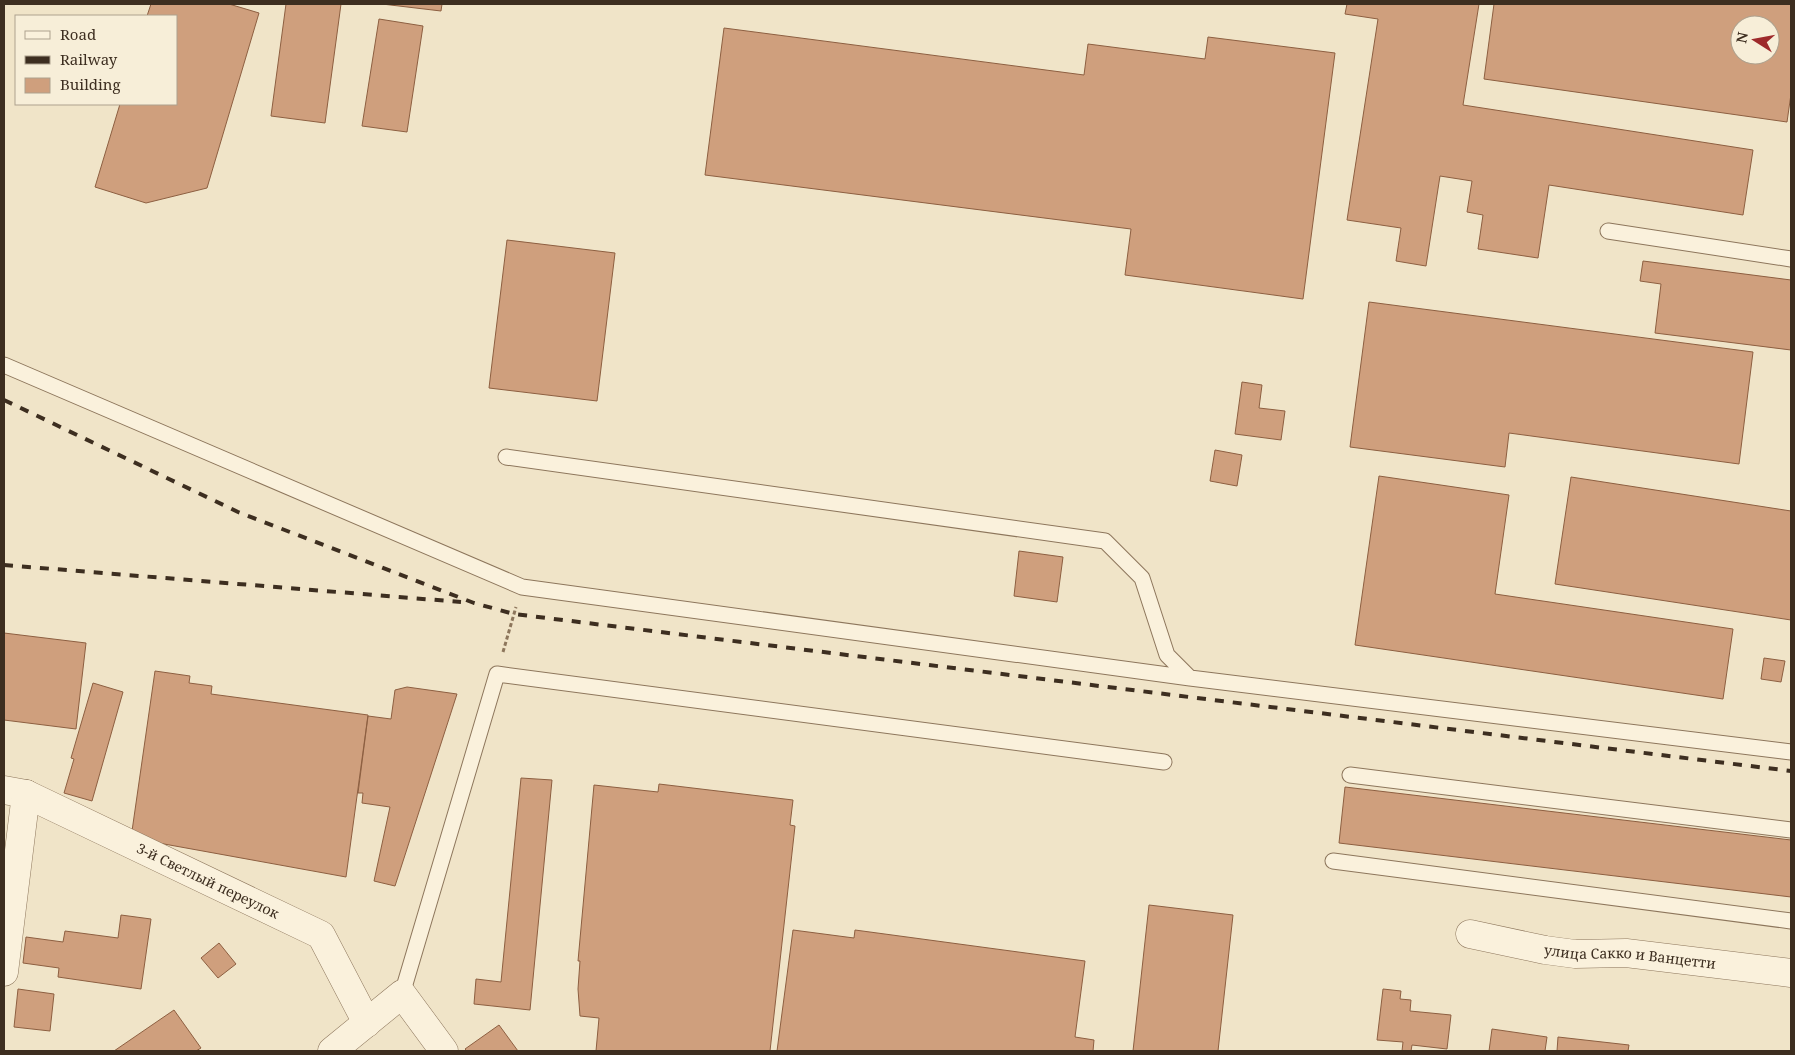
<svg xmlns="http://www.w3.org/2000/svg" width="1795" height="1055" font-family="'Noto Serif',serif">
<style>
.building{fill:#cf9f7d;stroke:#8d5f41;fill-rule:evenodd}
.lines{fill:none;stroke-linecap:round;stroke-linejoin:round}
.lane-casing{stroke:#8d765c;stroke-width:17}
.street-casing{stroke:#8d765c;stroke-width:29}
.path{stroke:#8d765c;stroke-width:3;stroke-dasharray:4 2.5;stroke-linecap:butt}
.lane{stroke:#faf1dc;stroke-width:15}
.street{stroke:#faf1dc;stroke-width:28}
.rail{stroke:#3d2e20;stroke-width:4;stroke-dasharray:9 9;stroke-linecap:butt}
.labels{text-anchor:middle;stroke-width:4;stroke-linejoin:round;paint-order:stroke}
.street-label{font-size:14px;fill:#3d2e20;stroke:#f7eed8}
</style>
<rect width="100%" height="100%" fill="#f0e4c8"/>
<path class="building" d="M 151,4 L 229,4 L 259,13 L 207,188 L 146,203 L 95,187 L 120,104 L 176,104 L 176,16 L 147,16 Z
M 286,4 L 341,4 L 325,123 L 271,116 Z
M 382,4 L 442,4 L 441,11 Z
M 1347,4 L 1479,4 L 1463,105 L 1753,150 L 1743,215 L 1549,185 L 1538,258 L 1478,249 L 1483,215 L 1467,212 L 1472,181 L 1440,176 L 1426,266 L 1396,261 L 1401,228 L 1347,220 L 1378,19 L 1345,14 Z
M 1494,4 L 1791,4 L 1791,94 L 1787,122 L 1484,79 ZM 1740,25 L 1770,25 L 1770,55 L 1740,55 Z
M 379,19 L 423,26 L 407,132 L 362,126 Z
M 724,28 L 1084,75 L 1088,44 L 1205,59 L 1208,37 L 1335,53 L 1303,299 L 1125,275 L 1131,229 L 705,175 Z
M 507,240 L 615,253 L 597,401 L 489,388 Z
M 1643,261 L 1791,280 L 1791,350 L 1655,333 L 1661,284 L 1640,281 Z
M 1369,302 L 1753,352 L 1739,464 L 1509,433 L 1505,467 L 1350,447 Z
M 1242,382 L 1262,385 L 1259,408 L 1285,411 L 1281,440 L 1235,434 Z
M 1215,450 L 1242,455 L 1237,486 L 1210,481 Z
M 1379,476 L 1509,495 L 1495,594 L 1733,629 L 1723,699 L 1355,645 Z
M 1571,477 L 1791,511 L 1791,620 L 1555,584 Z
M 1019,551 L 1063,557 L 1057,602 L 1014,596 Z
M 4,633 L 86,643 L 76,729 L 4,720 Z
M 1764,658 L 1785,661 L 1781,682 L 1761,679 Z
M 155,671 L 190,676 L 189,683 L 212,686 L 211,694 L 368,715 L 346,877 L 131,838 Z
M 93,683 L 123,692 L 92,801 L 64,793 L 74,759 L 71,758 Z
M 407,687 L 457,694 L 395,886 L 374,881 L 390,807 L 362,803 L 363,793 L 358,793 L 368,716 L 391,719 L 395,690 Z
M 521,778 L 552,780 L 530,1010 L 474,1004 L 476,979 L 501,982 Z
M 659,784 L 793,800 L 790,825 L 795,826 L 770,1051 L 596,1051 L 599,1018 L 580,1016 L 578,989 L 580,961 L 578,961 L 594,785 L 658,792 Z
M 1345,787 L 1791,840 L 1791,897 L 1339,843 Z
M 1149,905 L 1233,915 L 1218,1051 L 1133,1051 Z
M 121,915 L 151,919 L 141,989 L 58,977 L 59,968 L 23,963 L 26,937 L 63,942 L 65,931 L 118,938 Z
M 793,930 L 854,938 L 855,930 L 1085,961 L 1075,1037 L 1094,1040 L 1093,1051 L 777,1051 Z
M 219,943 L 236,964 L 218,978 L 201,958 Z
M 18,989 L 54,994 L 50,1031 L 14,1027 Z
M 1383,989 L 1401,991 L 1400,999 L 1411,1000 L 1410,1011 L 1451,1015 L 1447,1049 L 1412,1045 L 1411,1051 L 1402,1051 L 1403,1042 L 1377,1040 Z
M 174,1010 L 201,1048 L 196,1051 L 114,1051 Z
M 499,1025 L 518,1051 L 467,1051 L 465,1049 Z
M 1492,1029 L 1547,1037 L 1545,1051 L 1489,1051 Z
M 1558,1037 L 1629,1045 L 1628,1051 L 1557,1051 Z"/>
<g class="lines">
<defs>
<path id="lane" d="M 1608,231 L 1791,259
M 4,365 L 522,587 L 1190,678
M 506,457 L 1105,541 L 1142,578 L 1167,655 L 1190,678 L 1791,752
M 1350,775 L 1791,830
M 1333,861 L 1791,921
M 402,994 L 497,674 L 1164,762"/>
<g id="street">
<path id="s1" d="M 4,790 L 26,794 L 321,935 L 367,1023"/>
<path id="s2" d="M 1470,934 L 1545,950 L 1575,954 L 1626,953 L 1791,973"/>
<path d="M 4,972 L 26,794"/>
<path d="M 332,1051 L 402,994 L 444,1051"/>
</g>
</defs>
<use href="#lane" class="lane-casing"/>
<use href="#street" class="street-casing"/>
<path class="path" d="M 503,652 L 516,607"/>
<use href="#lane" class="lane"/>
<use href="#street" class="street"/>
<path class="rail" d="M 4,400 L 238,512 L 474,603 L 514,614 L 1791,771
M 4,565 L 461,602"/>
</g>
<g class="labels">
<g class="street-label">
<text dy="5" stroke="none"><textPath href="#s1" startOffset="224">3-й Светлый переулок</textPath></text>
<text dy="5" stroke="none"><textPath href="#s2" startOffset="162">улица Сакко и Ванцетти</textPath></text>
</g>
</g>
<rect width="1795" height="1055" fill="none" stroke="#3d2e20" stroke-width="10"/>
<rect x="15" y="15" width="162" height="90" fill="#f7eed8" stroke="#ada18e"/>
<rect x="25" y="31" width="25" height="8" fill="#faf1dc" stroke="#ada18e"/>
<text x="60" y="40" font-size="15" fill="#3d2e20">Road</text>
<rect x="25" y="56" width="25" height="8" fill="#3d2e20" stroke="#ada18e"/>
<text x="60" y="65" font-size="15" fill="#3d2e20">Railway</text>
<rect x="25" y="78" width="25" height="15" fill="#cf9f7d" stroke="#ada18e"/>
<text x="60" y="90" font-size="15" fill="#3d2e20">Building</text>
<g transform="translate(1755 40) rotate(281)"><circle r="24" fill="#f7eed8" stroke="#ada18e"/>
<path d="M0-4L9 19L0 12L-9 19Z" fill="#9e2a2b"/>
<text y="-8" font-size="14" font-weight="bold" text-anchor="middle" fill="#3d2e20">N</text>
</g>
</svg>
